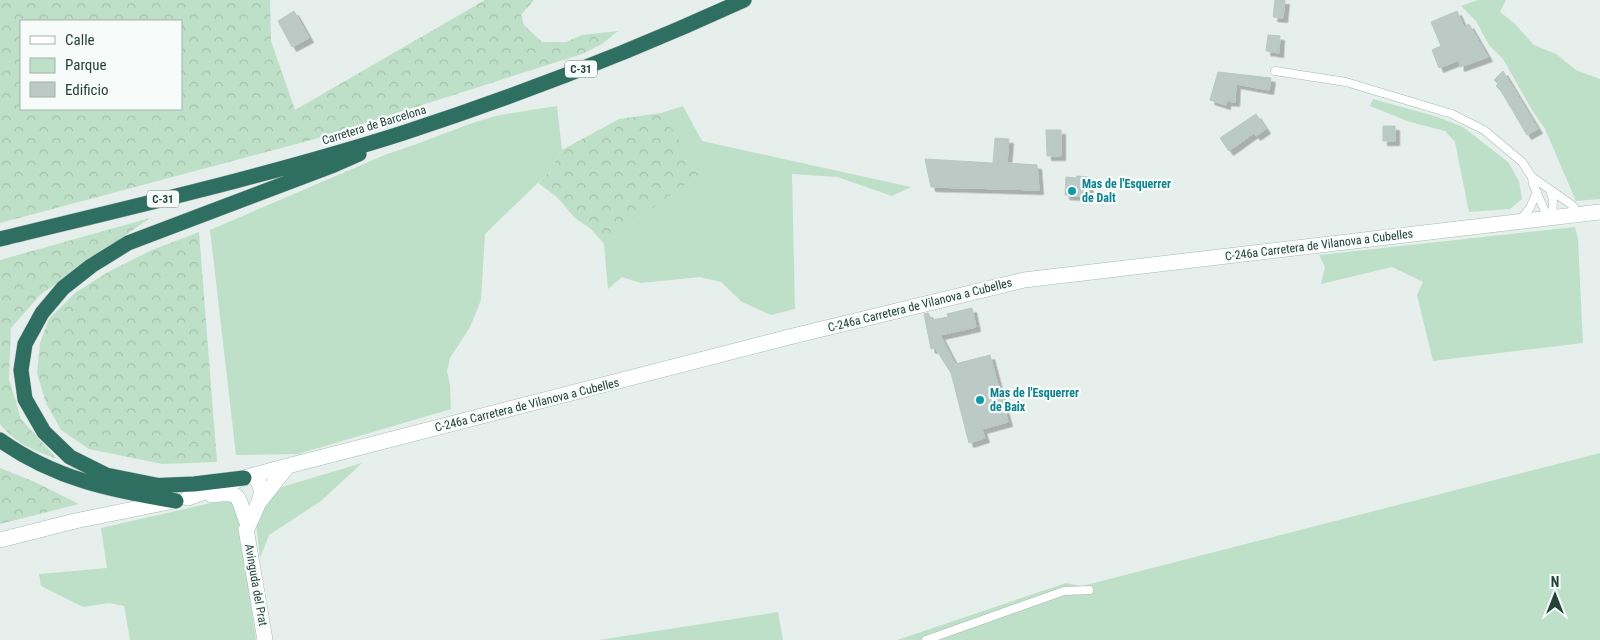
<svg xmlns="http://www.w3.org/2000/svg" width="1600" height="640" font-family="'Roboto Condensed',sans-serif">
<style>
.green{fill:#bfe0c8}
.forest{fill:url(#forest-crowns);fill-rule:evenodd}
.building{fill:#bbcac4;stroke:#b8c9c2;filter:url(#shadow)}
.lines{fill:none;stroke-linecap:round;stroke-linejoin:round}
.lane-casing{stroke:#a8b8b2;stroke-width:9}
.street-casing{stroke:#a8b8b2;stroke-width:16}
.secondary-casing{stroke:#a4bbb3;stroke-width:16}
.highway-casing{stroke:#c2cac8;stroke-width:16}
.lane{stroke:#fff;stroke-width:8}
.street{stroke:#fff;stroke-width:15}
.secondary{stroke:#fff;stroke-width:15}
.highway{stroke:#2f6f62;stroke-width:15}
.culture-dot{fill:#0f9aa8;stroke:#f7fbf9;stroke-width:2}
.labels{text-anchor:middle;stroke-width:4.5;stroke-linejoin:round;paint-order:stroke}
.shield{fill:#f7fbf9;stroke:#637a73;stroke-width:1}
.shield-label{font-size:11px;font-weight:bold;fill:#24423a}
.street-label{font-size:12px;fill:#24423a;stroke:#f7fbf9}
.culture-label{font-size:12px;font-weight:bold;fill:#0d838f;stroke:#f7fbf9;text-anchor:start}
</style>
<defs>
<pattern id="forest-crowns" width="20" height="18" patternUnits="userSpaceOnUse" patternTransform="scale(1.25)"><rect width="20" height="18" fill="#bfe0c8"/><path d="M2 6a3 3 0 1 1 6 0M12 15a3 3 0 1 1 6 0" fill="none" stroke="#a4c1ad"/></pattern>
<filter id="shadow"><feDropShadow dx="4.5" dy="4.5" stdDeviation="0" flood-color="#0004"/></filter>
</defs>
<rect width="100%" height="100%" fill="#e6efeb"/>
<path class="green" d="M 1478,0 L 1506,0 L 1500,12 L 1514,23 L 1534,45 L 1556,54 L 1576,70 L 1600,79 L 1600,199 L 1576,201 L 1545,129 L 1532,110 L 1503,59 L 1489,45 L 1476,21 L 1461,6 Z
M 1373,99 L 1438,117 L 1463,127 L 1508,162 L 1519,181 L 1522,199 L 1510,209 L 1469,212 L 1455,142 L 1445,131 L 1410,122 L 1370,106 Z
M 557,106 L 562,150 L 549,172 L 485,234 L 481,300 L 470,327 L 450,358 L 447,371 L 450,385 L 451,409 L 298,454 L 236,455 L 210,230 L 387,154 C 424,143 459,126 496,116 C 516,112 537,109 557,106 Z
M 683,106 L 702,141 L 911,187 L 892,196 L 837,177 L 792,174 L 795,309 L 771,315 L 742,302 L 721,282 L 700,277 L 641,283 L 622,277 L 608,289 L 604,244 L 700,173 L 661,113 Z
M 1575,227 L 1578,239 L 1583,343 L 1433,361 L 1417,295 L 1423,282 L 1392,267 L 1321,284 L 1325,267 L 1319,255 Z
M 1600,453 L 1600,640 L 897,640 L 1066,583 L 1082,586 Z
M 362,463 L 321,501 L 269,535 L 260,558 L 256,523 L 275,489 Z
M 233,498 L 238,513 L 256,640 L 130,640 L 124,606 L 109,603 L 83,607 L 41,586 L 39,574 L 107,568 L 101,528 Z
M 778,612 L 783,640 L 599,640 Z"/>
<path class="forest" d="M 0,0 L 270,0 L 271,41 L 295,110 L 485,0 L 534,0 L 521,15 L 524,25 L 542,42 L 566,42 L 582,35 L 618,31 L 602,44 L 582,54 L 315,139 L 0,223 ZM 21,21 L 181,21 L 181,109 L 21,109 Z
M 661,113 L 701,173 L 604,244 L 591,229 L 575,218 L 557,197 L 538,183 L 549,172 L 562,150 L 619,119 Z
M 150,218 L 40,295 L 11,328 L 9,379 L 21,419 L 57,459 C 35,451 15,443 0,424 L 0,260 Z
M 199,232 L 217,462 L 162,464 L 89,449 L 61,430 L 46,403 L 37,373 L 40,343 L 49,319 L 75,293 L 108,272 L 152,250 Z
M 0,468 L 35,482 L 79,504 L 0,524 Z"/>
<path class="building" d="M 1275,0 L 1285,0 L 1283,18 L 1273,17 Z
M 294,11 L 309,38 L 292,47 L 278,21 Z
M 1457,11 L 1464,27 L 1469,24 L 1488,57 L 1460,67 L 1459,60 L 1439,68 L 1432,50 L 1441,46 L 1431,22 Z
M 1268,35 L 1280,36 L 1279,53 L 1266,51 Z
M 1503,71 L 1538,129 L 1527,135 L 1501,91 L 1496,86 L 1498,84 L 1494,80 Z
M 1218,72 L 1271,78 L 1269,90 L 1236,84 L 1235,102 L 1226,101 L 1226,105 L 1210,100 Z
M 1256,114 L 1266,129 L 1256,136 L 1254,133 L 1229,151 L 1220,138 Z
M 1383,126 L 1395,126 L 1395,141 L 1383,141 Z
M 1046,130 L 1061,130 L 1061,156 L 1047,156 Z
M 995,138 L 1009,139 L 1007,163 L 1037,165 L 1039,190 L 931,187 L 925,159 L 993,163 Z
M 1077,176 L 1089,177 L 1088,197 L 1065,195 L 1066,177 L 1076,178 Z
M 972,308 L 976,327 L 940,335 L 955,364 L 990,355 L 1008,422 L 982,429 L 985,438 L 969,443 L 951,373 L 935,348 L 931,349 L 924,314 L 928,313 L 932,320 L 948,317 L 947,314 Z"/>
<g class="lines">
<defs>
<path id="lane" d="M 1275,71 L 1346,82 L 1452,114 L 1484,130 L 1522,162 L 1532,177 L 1572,205 L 1579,214
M 1532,177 L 1533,184 L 1548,218
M 1550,190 L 1553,200 L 1552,218
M 1520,220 L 1530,208 L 1537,192
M 926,640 L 1064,591 L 1089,590"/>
<path id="street" d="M 246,529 L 265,640"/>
<path id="secondary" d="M 212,495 C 241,491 237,495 246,520
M 188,498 L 244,478 L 276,469 L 789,337 L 1024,280 L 1600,212
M 260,501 L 287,467
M 247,529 C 251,518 265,496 260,486 C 259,482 256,479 254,475
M 0,540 L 75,521 L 174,501"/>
<path id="highway" d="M 0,239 C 135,206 271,175 403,133 C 519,95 633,51 744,0
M 0,440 C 55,479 111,490 176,501
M 156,485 L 106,475 L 70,457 L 44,432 L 25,399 L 21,370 L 25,344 L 42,313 L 63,288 L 91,266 L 128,243 L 334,165 L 359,154
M 147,486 L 194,484 L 244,478"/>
</defs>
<use href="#lane" class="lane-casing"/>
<use href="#street" class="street-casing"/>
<use href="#secondary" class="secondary-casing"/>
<use href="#highway" class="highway-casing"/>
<use href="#lane" class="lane"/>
<use href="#street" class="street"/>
<use href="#secondary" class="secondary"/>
<use href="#highway" class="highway"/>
</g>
<g class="culture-dot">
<circle cx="1072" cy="191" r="5"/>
<circle cx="980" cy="400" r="5"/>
</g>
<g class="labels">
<g class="shield">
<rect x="565" y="60.5" width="32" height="17" rx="4"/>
<rect x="147" y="190.5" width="32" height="17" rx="4"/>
</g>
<g class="shield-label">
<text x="581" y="73">C-31</text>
<text x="163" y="203">C-31</text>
</g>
<g class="street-label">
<text transform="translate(374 125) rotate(-17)" y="4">Carretera de Barcelona</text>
<text transform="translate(1319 245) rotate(-7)" y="4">C-246a Carretera de Vilanova a Cubelles</text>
<text transform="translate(920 305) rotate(-14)" y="4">C-246a Carretera de Vilanova a Cubelles</text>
<text transform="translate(527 405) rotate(-14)" y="4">C-246a Carretera de Vilanova a Cubelles</text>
<text transform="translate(256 585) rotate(80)" y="4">Avinguda del Prat</text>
</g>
<g class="culture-label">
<text x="1082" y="188">Mas de l'Esquerrer<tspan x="1082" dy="14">de Dalt</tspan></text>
<text x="990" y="397">Mas de l'Esquerrer<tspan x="990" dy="14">de Baix</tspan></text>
</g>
</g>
<rect x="20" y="20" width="162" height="90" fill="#f7fbf9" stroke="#a3b1ad"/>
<rect x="30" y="36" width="25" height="8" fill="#ffffff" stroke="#a3b1ad"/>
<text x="65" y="45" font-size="15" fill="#24423a">Calle</text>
<rect x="30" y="58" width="25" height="15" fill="#bfe0c8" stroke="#a3b1ad"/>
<text x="65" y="70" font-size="15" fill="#24423a">Parque</text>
<rect x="30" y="82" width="25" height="15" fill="#bbcac4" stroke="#a3b1ad"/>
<text x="65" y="95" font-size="15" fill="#24423a">Edificio</text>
<g transform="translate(1555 595)" stroke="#f7fbf9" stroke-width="4" paint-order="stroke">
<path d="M0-4L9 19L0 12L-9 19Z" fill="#24423a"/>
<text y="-8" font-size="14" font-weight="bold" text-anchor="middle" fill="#24423a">N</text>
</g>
</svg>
